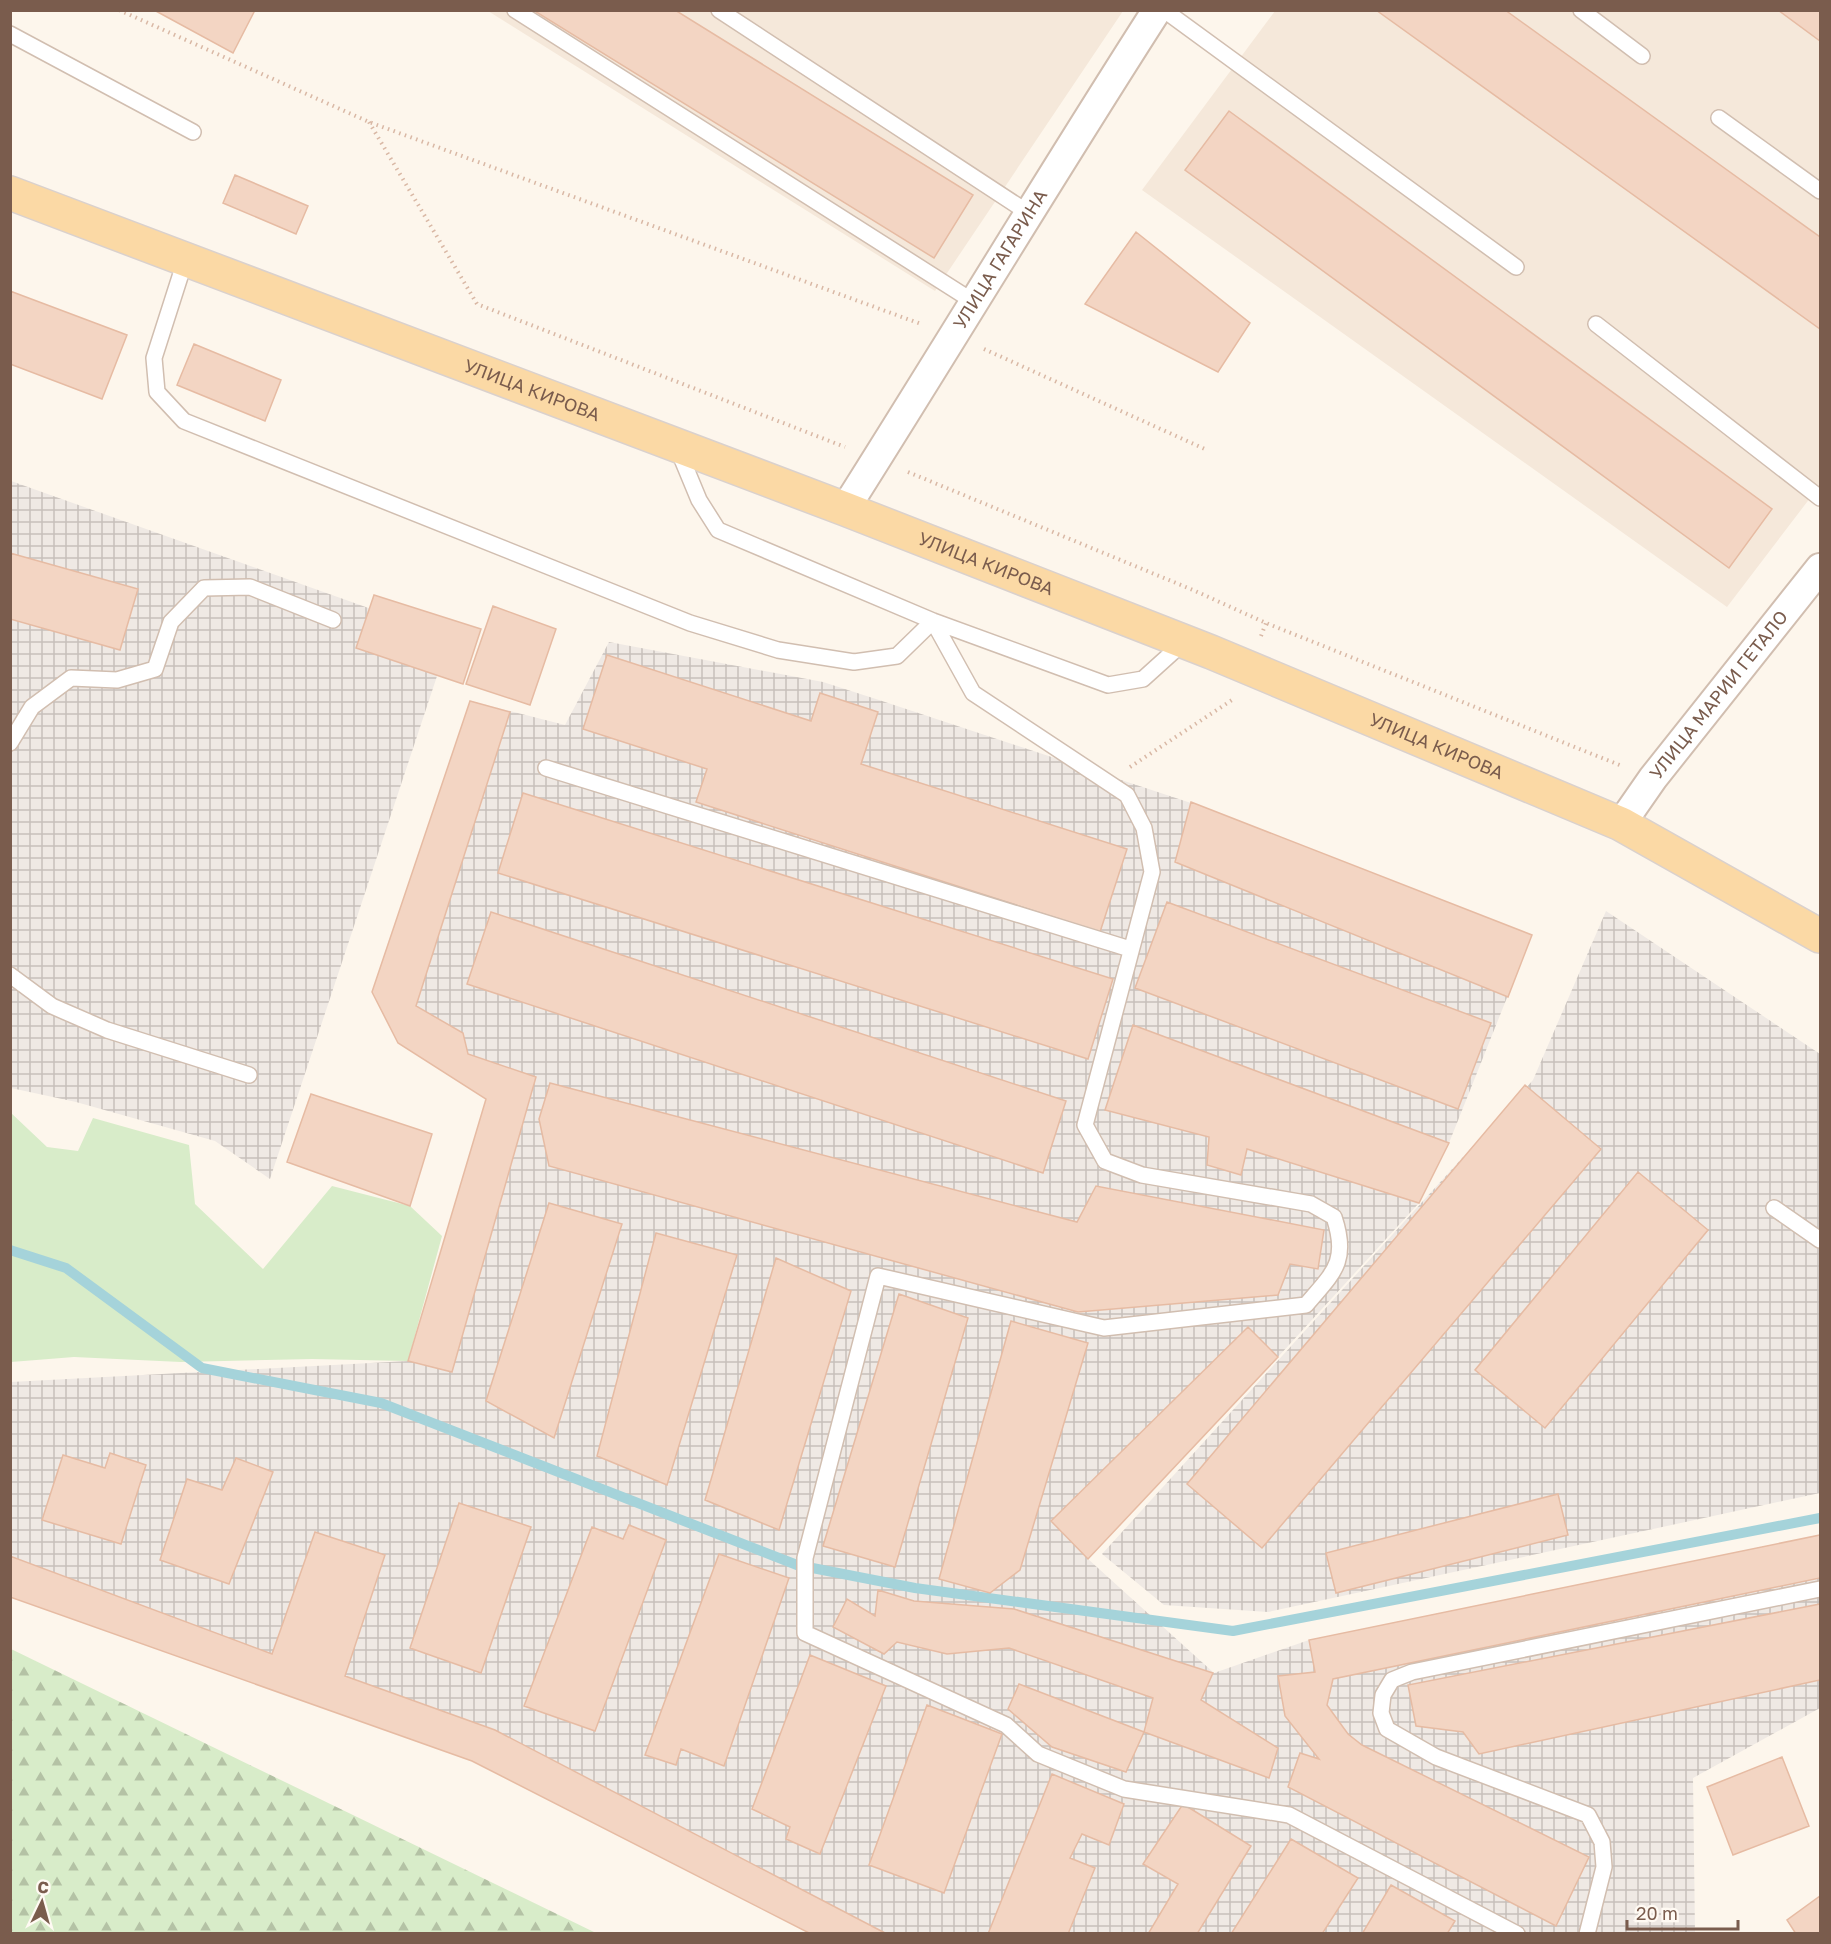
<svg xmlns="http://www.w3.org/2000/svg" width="1831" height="1944" font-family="'Golos Text',sans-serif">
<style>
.residential{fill:#f5e8da}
.industrial{fill:url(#industrial-grid)}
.green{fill:#d8ecc9}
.forest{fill:url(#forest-firs)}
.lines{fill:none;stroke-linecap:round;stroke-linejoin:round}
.stream{stroke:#a5d3da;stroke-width:10}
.building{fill:#f3d5c3;stroke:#e6bba3;stroke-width:1.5}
.lane-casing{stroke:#d1beb0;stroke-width:18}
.street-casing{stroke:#d1beb0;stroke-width:32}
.primary-casing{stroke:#dad1cd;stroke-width:36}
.path{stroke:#d9b8a5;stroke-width:4;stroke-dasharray:1.5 4.5;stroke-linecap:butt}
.lane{stroke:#fff;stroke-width:15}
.street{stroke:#fff;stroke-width:28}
.primary{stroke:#fbd9a5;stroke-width:33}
.labels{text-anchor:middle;stroke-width:4.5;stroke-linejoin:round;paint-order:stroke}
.street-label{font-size:18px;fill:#7a5c4d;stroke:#fffaf3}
</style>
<defs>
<pattern id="industrial-grid" width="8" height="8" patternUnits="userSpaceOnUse" patternTransform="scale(1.5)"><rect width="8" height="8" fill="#efe9e4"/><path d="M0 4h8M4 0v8" fill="none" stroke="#c7c0bb"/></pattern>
<pattern id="forest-firs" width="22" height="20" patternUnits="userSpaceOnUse" patternTransform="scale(1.5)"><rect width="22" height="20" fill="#d8ecc9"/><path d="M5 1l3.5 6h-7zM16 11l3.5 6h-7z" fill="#b4c2a5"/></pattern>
</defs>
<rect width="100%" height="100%" fill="#fdf6ec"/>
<path class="residential" d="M 488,11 L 1123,11 L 935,291 Z
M 1275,11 L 1820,11 L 1820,485 L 1727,607 L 1142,190 Z"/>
<path class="industrial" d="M 11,481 L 450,637 L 270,1179 L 215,1141 L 76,1102 L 11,1088 Z
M 609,642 L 823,682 L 879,700 L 1191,803 L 1532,935 L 1449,1143 L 1419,1203 L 1278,1357 L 1088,1559 L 1214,1673 L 1309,1640 L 1820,1535 L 1820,1708 L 1693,1778 L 1695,1933 L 811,1933 L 472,1761 L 11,1597 L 11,1382 L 408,1361 L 486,1099 L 398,1043 L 372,992 L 470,701 L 565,725 Z
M 1606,911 L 1820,1054 L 1820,1493 L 1268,1612 L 1164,1605 L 1102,1554 L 1533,1080 Z"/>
<path class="green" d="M 10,1112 L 47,1147 L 78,1151 L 93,1118 L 189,1145 L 195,1204 L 263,1269 L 332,1186 L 410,1206 L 442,1236 L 408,1361 L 312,1359 L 181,1362 L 74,1357 L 11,1362 Z"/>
<path class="forest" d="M 11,1649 L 596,1933 L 11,1933 Z"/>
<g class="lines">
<path class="stream" d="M 10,1250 L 66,1268 L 202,1368 L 381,1403 L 797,1565 L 915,1588 L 1233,1631 L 1820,1518"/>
</g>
<path class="building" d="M 154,10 L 255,10 L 233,53 Z
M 533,10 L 675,10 L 973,195 L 934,258 Z
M 1376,10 L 1505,10 L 1820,237 L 1820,329 Z
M 1778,10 L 1820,10 L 1820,41 Z
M 1229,111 L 1772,509 L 1729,568 L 1185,170 Z
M 235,175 L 308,206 L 296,234 L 223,203 Z
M 1136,232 L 1250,323 L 1218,372 L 1085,304 Z
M 10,291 L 127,335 L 102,399 L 10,364 Z
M 194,344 L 281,380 L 265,421 L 177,385 Z
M 10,553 L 138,589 L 120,650 L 10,619 Z
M 374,595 L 481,629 L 463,684 L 356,648 Z
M 493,606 L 556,629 L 530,705 L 466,684 Z
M 607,655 L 811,721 L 820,693 L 878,712 L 861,764 L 1127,849 L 1100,932 L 696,802 L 707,769 L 583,729 Z
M 470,701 L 510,712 L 416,1006 L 463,1033 L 468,1054 L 536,1077 L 452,1372 L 408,1361 L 486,1099 L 398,1043 L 372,992 Z
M 523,793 L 1113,979 L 1088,1059 L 498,873 Z
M 1191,802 L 1532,935 L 1508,997 L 1175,862 Z
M 1167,902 L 1491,1023 L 1458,1109 L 1135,988 Z
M 491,912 L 1066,1101 L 1043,1173 L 467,984 Z
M 1133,1025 L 1449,1143 L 1419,1203 L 1247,1149 L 1241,1175 L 1207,1165 L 1209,1137 L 1105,1110 Z
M 550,1083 L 1077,1222 L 1096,1186 L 1324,1230 L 1318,1269 L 1290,1264 L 1278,1295 L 1078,1312 L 549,1166 L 539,1119 Z
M 1525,1085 L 1601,1149 L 1262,1548 L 1187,1484 Z
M 311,1094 L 432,1134 L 410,1206 L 287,1162 Z
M 1638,1172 L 1708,1230 L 1545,1428 L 1475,1370 Z
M 549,1203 L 622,1224 L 554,1438 L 486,1401 Z
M 656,1233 L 737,1255 L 667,1485 L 597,1456 Z
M 776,1258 L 851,1291 L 779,1530 L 705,1500 Z
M 899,1294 L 968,1318 L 895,1567 L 823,1546 Z
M 1011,1321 L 1088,1343 L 1020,1570 L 990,1593 L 939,1579 Z
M 1248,1327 L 1278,1357 L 1088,1559 L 1051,1521 Z
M 110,1453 L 146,1465 L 121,1544 L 42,1520 L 63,1455 L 105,1468 Z
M 236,1458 L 273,1472 L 229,1584 L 160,1560 L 187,1479 L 222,1490 Z
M 1558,1494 L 1568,1535 L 1336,1593 L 1326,1553 Z
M 459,1503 L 531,1527 L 481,1673 L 410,1648 Z
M 629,1525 L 666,1540 L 595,1731 L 524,1706 L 592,1527 L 623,1539 Z
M 315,1532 L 385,1555 L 345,1676 L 495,1730 L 887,1934 L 811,1934 L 472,1761 L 10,1597 L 10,1556 L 272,1654 Z
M 1820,1535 L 1820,1578 L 1333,1679 L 1327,1705 L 1348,1734 L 1362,1745 L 1589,1857 L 1556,1926 L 1288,1787 L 1300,1753 L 1319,1759 L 1285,1716 L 1278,1676 L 1315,1672 L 1309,1640 Z
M 719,1554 L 789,1578 L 724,1766 L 681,1749 L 676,1765 L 645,1755 Z
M 878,1590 L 914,1601 L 1014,1609 L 1213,1673 L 1201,1700 L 1278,1748 L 1269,1778 L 1144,1732 L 1153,1698 L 1009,1648 L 947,1654 L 897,1642 L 884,1654 L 833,1627 L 847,1599 L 875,1616 Z
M 1820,1604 L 1820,1680 L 1479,1754 L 1463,1732 L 1416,1726 L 1408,1685 Z
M 810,1655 L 886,1686 L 820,1854 L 786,1839 L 790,1827 L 752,1809 Z
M 1019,1684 L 1144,1732 L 1126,1772 L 1052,1747 L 1008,1709 Z
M 927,1705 L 1002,1734 L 944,1893 L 869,1865 Z
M 1782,1757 L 1809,1826 L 1733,1855 L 1707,1787 Z
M 1052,1774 L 1124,1804 L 1109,1845 L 1082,1834 L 1070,1858 L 1095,1868 L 1068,1934 L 988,1934 Z
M 1183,1804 L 1251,1846 L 1197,1934 L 1148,1934 L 1178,1884 L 1143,1864 Z
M 1291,1839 L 1358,1878 L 1322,1934 L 1231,1934 Z
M 1391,1885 L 1455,1921 L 1447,1934 L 1362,1934 Z
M 1820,1896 L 1820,1934 L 1796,1934 L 1787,1920 Z"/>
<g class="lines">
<defs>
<path id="lane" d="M 515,10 L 974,302
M 719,10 L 1027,212
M 1164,10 L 1516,267
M 1581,10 L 1642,56
M 10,34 L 193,132
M 1719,118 L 1820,191
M 185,261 L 154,358 L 157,392 L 184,421 L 690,623 L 778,650 L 854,662 L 897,656 L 933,621 L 973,693 L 1127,795 L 1144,828 L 1152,872 L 1085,1125 L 1105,1161 L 1142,1175 L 1311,1204 L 1334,1217 C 1349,1262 1333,1273 1306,1305 L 1104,1328 L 878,1276 L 805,1558 L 805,1633 L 1006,1725 L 1038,1754 L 1124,1789 L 1289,1815 L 1517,1934
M 1596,324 L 1820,498
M 677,447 L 699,500 L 718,530 L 933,621 L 1108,685 L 1143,679 L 1184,642
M 10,743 L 32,707 L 71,678 L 117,680 L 155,669 L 171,622 L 204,588 L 250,587 L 333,620
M 546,768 L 1130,949
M 10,975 L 52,1006 L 107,1030 L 249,1075
M 1774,1208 L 1820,1240
M 1587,1934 L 1604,1867 L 1602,1842 L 1588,1815 L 1436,1757 L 1387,1729 L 1381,1713 L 1383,1695 L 1392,1680 L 1412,1672 L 1820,1589"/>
<g id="street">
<path id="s1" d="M 845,509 C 950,343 1051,175 1157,10"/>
<path id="s2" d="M 1621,824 L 1653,778 L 1820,568"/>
</g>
<g id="primary">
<path id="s3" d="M 10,193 L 845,509 L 1211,652 L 1621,824 L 1820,936"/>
</g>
</defs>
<use href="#lane" class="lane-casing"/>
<use href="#street" class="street-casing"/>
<use href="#primary" class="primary-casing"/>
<path class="path" d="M 119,10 L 369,122 L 921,324
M 369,122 L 477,304 L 845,447
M 984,349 L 1207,450
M 908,472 L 1193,590 L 1266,623 L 1622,766
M 1261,636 L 1266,623
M 1130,767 L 1232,700"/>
<use href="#lane" class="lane"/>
<use href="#street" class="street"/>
<use href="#primary" class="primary"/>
</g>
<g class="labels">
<g class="street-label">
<text dy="6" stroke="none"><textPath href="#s1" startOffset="294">УЛИЦА ГАГАРИНА</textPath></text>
<text dy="6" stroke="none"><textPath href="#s3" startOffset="558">УЛИЦА КИРОВА</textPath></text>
<text dy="6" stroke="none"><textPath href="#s3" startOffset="1044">УЛИЦА КИРОВА</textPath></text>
<text dy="6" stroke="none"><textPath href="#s2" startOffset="162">УЛИЦА МАРИИ ГЕТАЛО</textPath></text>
<text dy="6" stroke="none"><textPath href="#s3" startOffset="1530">УЛИЦА КИРОВА</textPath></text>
</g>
</g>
<rect width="1831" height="1944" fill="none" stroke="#7a5c4d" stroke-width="24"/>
<g transform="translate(42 1902) rotate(5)" stroke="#fffaf3" stroke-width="4.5" paint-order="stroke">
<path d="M0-4.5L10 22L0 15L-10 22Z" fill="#7a5c4d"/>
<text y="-9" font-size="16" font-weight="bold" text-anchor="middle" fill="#7a5c4d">С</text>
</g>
<path d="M1627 1920v9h111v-9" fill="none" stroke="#7a5c4d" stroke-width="3"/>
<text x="1636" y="1920" font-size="18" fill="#7a5c4d" stroke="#fffaf3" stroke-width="4.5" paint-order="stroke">20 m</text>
</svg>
